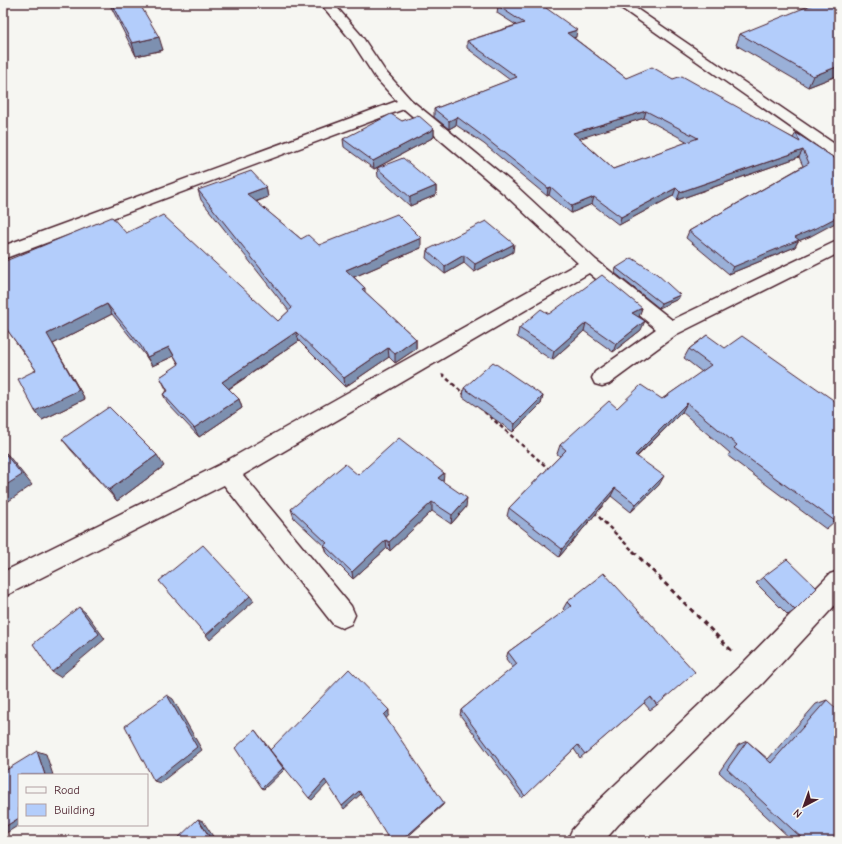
<svg xmlns="http://www.w3.org/2000/svg" width="842" height="844" font-family="'Comic Neue',sans-serif">
<style>
.lines{fill:none;stroke-linecap:round;stroke-linejoin:round}
.street-casing{stroke:#4a1f2b;stroke-width:3}
.path-far1{stroke:#4a1f2b;stroke-width:2.5;stroke-dasharray:4 3;stroke-linecap:butt}
.path{stroke:#4a1f2b;stroke-width:3;stroke-dasharray:5 4;stroke-linecap:butt}
.street{fill:#f6f6f2;fill-rule:evenodd}
.wall{fill:#9ab0d8;stroke:#4a1f2b;fill-rule:evenodd}
.shaded-wall{fill:#7d90b0;stroke:#4a1f2b}
.building{fill:#b3cdfb;stroke:#4a1f2b;fill-rule:evenodd}
</style>
<rect width="100%" height="100%" fill="#f6f6f2"/>
<filter id="ink" filterUnits="userSpaceOnUse"><feTurbulence type="fractalNoise" baseFrequency=".025" numOctaves="2"/><feDisplacementMap in="SourceGraphic" scale="8" xChannelSelector="R" yChannelSelector="G"/><feConvolveMatrix kernelMatrix="1 2 1 2 8 2 1 2 1" color-interpolation-filters="sRGB"/></filter>
<g filter="url(#ink)">
<g class="lines">
<defs>
<path id="street" d="M 320,3 L 333,3 L 361,35 L 385,71 L 411,100 L 515,185 L 596,260 L 672,320 L 839,240 L 839,253 L 677,334 L 609,384 L 602,386 L 595,384 L 592,378 L 595,372 L 656,329 L 589,273 L 243,475 L 351,606 L 355,615 L 351,624 L 342,628 L 333,624 L 224,485 L 3,597 L 3,572 L 219,465 L 578,263 L 503,193 L 404,109 L 3,259 L 3,246 L 397,101 L 375,77 L 351,40 Z
M 614,3 L 628,3 L 839,147 L 839,159 L 833,157 Z
M 839,571 L 839,601 L 763,683 L 618,825 L 604,841 L 567,841 L 572,830 L 596,803 L 743,663 L 830,574 Z"/>
</defs>
<use href="#street" class="street-casing"/>
<path class="path-far1" d="M 442,374 L 465,395
M 479,407 L 550,470
M 594,512 L 634,552"/>
<path class="path" d="M 633,551 L 733,652"/>
<use href="#street" class="street"/>
</g>
<path class="wall" d="M 109,3 L 139,3 L 163,50 L 136,56 Z
M 498,6 L 576,37 L 574,38 L 626,78 L 673,79 L 793,138 L 796,133 L 839,161 L 811,236 L 798,241 L 795,247 L 729,274 L 686,238 L 689,231 L 803,166 L 799,157 L 677,200 L 673,196 L 619,225 L 592,204 L 571,213 L 549,195 L 547,196 L 484,144 L 456,125 L 449,129 L 434,117 L 434,109 L 510,80 L 467,48 L 467,41 L 516,25 L 497,13 ZM 644,118 L 688,142 L 613,169 L 579,138 Z
M 740,34 L 839,75 L 808,87 L 736,45 Z
M 402,121 L 434,129 L 434,137 L 374,169 L 344,147 L 343,139 Z
M 377,168 L 436,186 L 436,195 L 410,206 L 378,177 Z
M 266,187 L 268,197 L 256,202 L 301,239 L 319,245 L 421,248 L 354,277 L 365,288 L 365,292 L 416,339 L 416,349 L 395,363 L 389,357 L 345,387 L 299,341 L 229,389 L 239,399 L 242,408 L 199,437 L 167,403 L 163,394 L 167,391 L 160,377 L 179,365 L 174,356 L 152,366 L 145,355 L 112,314 L 53,344 L 85,399 L 42,420 L 35,411 L 36,370 L 3,324 L 126,233 L 278,321 L 289,311 L 201,200 L 198,190 Z
M 427,250 L 513,252 L 474,272 L 464,263 L 445,274 L 426,258 Z
M 616,268 L 680,295 L 678,299 L 659,308 L 615,273 Z
M 642,308 L 638,317 L 641,330 L 613,352 L 584,331 L 552,360 L 517,337 L 519,328 Z
M 707,335 L 835,521 L 826,529 L 728,456 L 730,453 L 682,412 L 637,457 L 659,485 L 631,512 L 611,496 L 559,557 L 507,516 L 509,508 L 560,456 L 557,454 L 560,445 L 617,408 L 662,399 L 702,372 L 684,358 L 689,349 Z
M 464,388 L 543,396 L 541,404 L 513,432 L 463,397 Z
M 62,439 L 164,466 L 117,501 L 71,450 Z
M 358,475 L 443,482 L 466,507 L 451,524 L 432,511 L 390,551 L 387,548 L 353,579 L 327,553 L 325,547 L 294,518 L 291,509 Z
M 763,577 L 795,610 L 788,615 L 756,583 Z
M 567,602 L 657,705 L 650,710 L 644,703 L 580,758 L 574,749 L 522,798 L 460,715 L 461,710 L 513,668 L 506,659 L 508,652 L 565,611 L 563,609 Z
M 827,700 L 839,841 L 793,841 L 719,772 L 738,745 L 747,741 L 768,759 L 816,704 Z"/>
<path class="shaded-wall" d="M 577,30 L 576,37 L 566,40 L 567,33 Z
M 159,37 L 163,50 L 136,56 L 132,43 Z
M 839,66 L 839,75 L 808,87 L 813,76 Z
M 646,111 L 644,118 L 572,141 L 573,133 Z
M 457,117 L 456,125 L 449,129 L 449,121 Z
M 434,129 L 434,137 L 374,169 L 373,161 Z
M 803,150 L 799,157 L 677,200 L 680,192 Z
M 436,186 L 436,195 L 410,206 L 410,197 Z
M 266,187 L 268,197 L 249,204 L 247,194 Z
M 551,187 L 549,195 L 547,196 L 548,188 Z
M 676,188 L 673,196 L 619,225 L 621,217 Z
M 594,197 L 592,204 L 571,213 L 572,206 Z
M 839,216 L 839,221 L 811,236 L 798,241 L 795,247 L 729,274 L 733,267 L 795,237 Z
M 421,238 L 421,248 L 347,280 L 346,270 Z
M 514,244 L 513,252 L 474,272 L 475,264 Z
M 464,255 L 464,263 L 445,274 L 445,266 Z
M 680,295 L 678,299 L 659,308 L 661,303 Z
M 107,304 L 112,314 L 53,344 L 85,399 L 42,420 L 35,411 L 47,334 Z
M 642,308 L 639,317 L 629,321 L 632,313 Z
M 645,321 L 641,330 L 613,352 L 616,344 Z
M 586,323 L 584,331 L 552,360 L 554,351 Z
M 296,332 L 299,341 L 225,391 L 222,382 Z
M 416,339 L 416,349 L 395,363 L 395,354 Z
M 169,347 L 174,356 L 152,366 L 147,357 Z
M 388,348 L 389,357 L 345,387 L 344,378 Z
M 543,396 L 541,404 L 513,432 L 515,424 Z
M 239,399 L 242,408 L 199,437 L 194,428 Z
M 687,403 L 682,412 L 630,463 L 635,455 Z
M 3,450 L 8,455 L 32,485 L 3,505 Z
M 157,455 L 164,466 L 117,501 L 109,490 Z
M 444,473 L 443,483 L 438,478 Z
M 664,476 L 659,485 L 631,512 L 636,504 Z
M 615,488 L 611,496 L 559,557 L 562,549 Z
M 467,498 L 466,507 L 451,524 L 452,515 Z
M 432,502 L 432,511 L 390,551 L 389,542 Z
M 386,540 L 387,548 L 353,579 L 352,572 Z
M 250,596 L 254,601 L 210,640 L 206,635 Z
M 79,607 L 86,613 L 105,639 L 60,677 L 52,672 Z
M 167,695 L 173,699 L 202,750 L 160,783 L 154,781 Z
M 389,710 L 389,715 L 385,720 L 384,715 Z
M 255,730 L 285,769 L 264,789 L 262,788 Z
M 37,751 L 46,754 L 53,775 L 45,775 Z
M 325,780 L 328,783 L 312,800 L 309,798 Z
M 359,791 L 361,794 L 344,809 L 342,806 Z
M 444,803 L 443,805 L 403,841 L 401,841 Z
M 19,818 L 19,825 L 3,835 L 3,828 Z
M 198,819 L 203,821 L 216,841 L 212,841 Z"/>
<path class="building" d="M 111,3 L 139,3 L 159,37 L 132,43 Z
M 511,3 L 539,3 L 577,30 L 567,33 L 626,78 L 652,67 L 673,79 L 682,76 L 800,142 L 796,133 L 839,161 L 839,216 L 816,228 L 795,237 L 799,240 L 733,267 L 689,231 L 809,163 L 803,150 L 680,192 L 676,188 L 621,217 L 594,197 L 572,206 L 551,187 L 548,188 L 484,137 L 457,117 L 449,121 L 434,109 L 517,77 L 467,41 L 524,23 L 498,6 ZM 646,111 L 698,138 L 613,169 L 573,133 Z
M 816,3 L 839,3 L 839,66 L 813,76 L 740,34 Z
M 391,114 L 402,121 L 418,115 L 434,129 L 373,161 L 343,139 Z
M 403,158 L 436,186 L 410,197 L 377,168 Z
M 251,171 L 266,187 L 247,194 L 301,239 L 308,235 L 319,245 L 397,214 L 421,238 L 346,270 L 365,288 L 362,289 L 416,339 L 395,354 L 388,348 L 344,378 L 296,332 L 222,382 L 239,399 L 194,428 L 163,394 L 168,391 L 160,377 L 179,364 L 169,347 L 147,357 L 141,346 L 107,304 L 47,334 L 79,390 L 35,411 L 18,379 L 36,370 L 3,324 L 3,262 L 112,217 L 126,233 L 163,215 L 278,321 L 292,308 L 198,190 Z
M 486,221 L 514,244 L 475,264 L 464,255 L 445,266 L 427,250 Z
M 632,258 L 657,274 L 680,295 L 661,303 L 616,268 Z
M 602,275 L 642,308 L 632,313 L 645,321 L 616,344 L 586,323 L 554,351 L 519,328 L 541,309 L 549,314 Z
M 707,335 L 725,348 L 742,336 L 839,404 L 839,432 L 838,432 L 839,433 L 839,517 L 835,521 L 734,448 L 737,445 L 687,403 L 635,455 L 664,476 L 636,504 L 615,488 L 562,549 L 509,508 L 566,450 L 560,445 L 609,401 L 617,408 L 641,385 L 662,399 L 711,365 L 689,349 Z
M 493,362 L 543,396 L 515,424 L 464,388 Z
M 109,407 L 157,455 L 109,490 L 62,439 Z
M 399,438 L 444,473 L 438,478 L 467,498 L 452,515 L 432,502 L 389,542 L 386,540 L 352,572 L 324,545 L 327,543 L 291,509 L 345,464 L 358,475 Z
M 3,451 L 22,475 L 3,487 Z
M 203,545 L 250,596 L 206,635 L 159,581 Z
M 787,559 L 817,588 L 795,610 L 763,577 Z
M 604,573 L 695,672 L 657,705 L 651,697 L 585,754 L 578,745 L 525,796 L 461,710 L 517,664 L 508,652 L 571,606 L 567,602 Z
M 79,607 L 99,634 L 52,672 L 33,644 Z
M 349,669 L 389,710 L 384,715 L 444,803 L 401,841 L 390,841 L 359,791 L 342,806 L 325,780 L 309,798 L 270,750 Z
M 167,695 L 197,747 L 154,781 L 125,726 Z
M 827,700 L 839,711 L 839,841 L 805,841 L 727,769 L 747,741 L 771,763 Z
M 255,730 L 283,768 L 262,788 L 235,748 Z
M 37,751 L 45,775 L 19,775 L 19,818 L 3,828 L 3,772 Z
M 198,819 L 212,841 L 175,841 Z"/>
</g>
<rect width="842" height="844" fill="none" stroke="#f6f6f2" stroke-width="16"/>
<rect x="8" y="8" width="826" height="828" fill="none" stroke="#4a1f2b" stroke-width="1.5" filter="url(#ink)"/>
<rect x="18" y="774" width="130" height="52" fill="#f6f6f2" stroke="#b1a0a2"/>
<rect x="26" y="787" width="20" height="6" fill="#f6f6f2" stroke="#b1a0a2"/>
<text x="54" y="794" font-size="12" fill="#4a1f2b">Road</text>
<rect x="26" y="804" width="20" height="12" fill="#b3cdfb" stroke="#b1a0a2"/>
<text x="54" y="814" font-size="12" fill="#4a1f2b">Building</text>
<g transform="translate(804 806) rotate(221)" stroke="#f6f6f2" stroke-width="3" paint-order="stroke">
<path d="M0-3L7 15L0 10L-7 15Z" fill="#4a1f2b"/>
<text y="-6" font-size="11" font-weight="bold" text-anchor="middle" fill="#4a1f2b">N</text>
</g>
</svg>
